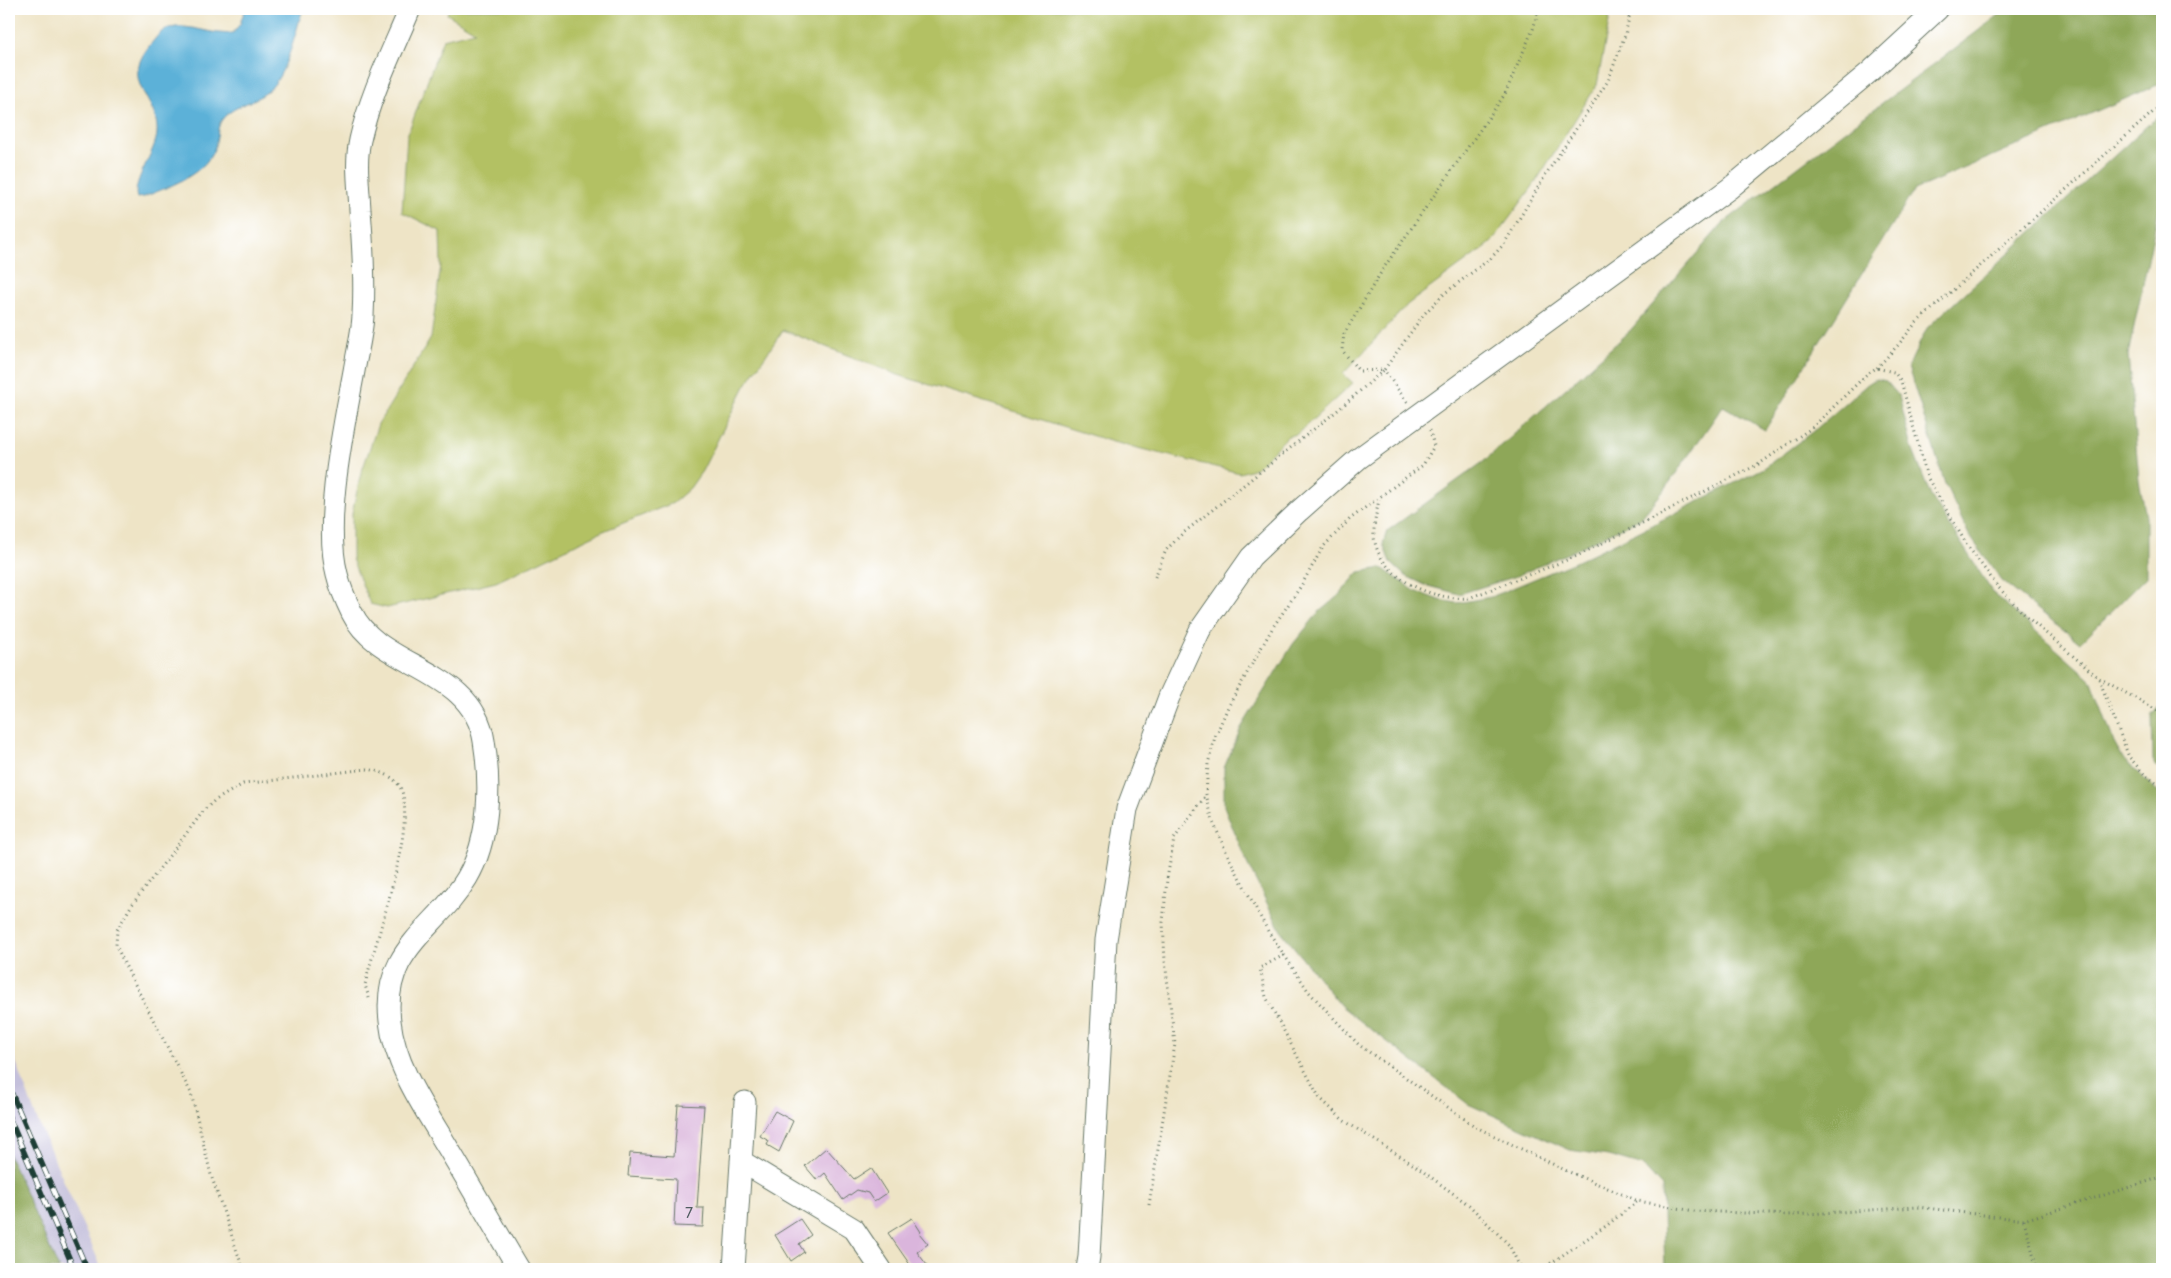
<svg xmlns="http://www.w3.org/2000/svg" width="2171" height="1278" font-family="Pangolin,sans-serif">
<style>
.industrial{fill:#c4c0db}
.green{fill:#b3c163;stroke:#697f4c}
.forest{fill:#8ea759;stroke:#567246}
.water{fill:#5cb1d8;stroke:#3e7786}
.building{fill:#dab5dc}
.lines{fill:none;stroke-linecap:round;stroke-linejoin:round}
.minor-casing{stroke:#677767;stroke-width:23}
.path{stroke:#677767;stroke-width:3;stroke-dasharray:1 4;stroke-linecap:butt}
.minor{stroke:#fff;stroke-width:21}
.rail-casing{stroke:#1f3d34;stroke-width:5.5}
.rail{stroke:#fff;stroke-width:4;stroke-dasharray:11;stroke-linecap:butt}
.labels{text-anchor:middle;stroke-width:4.5;stroke-linejoin:round;paint-order:stroke}
.number-label{font-size:15px;fill:#4e5b5e}
</style>
<rect width="100%" height="100%" fill="#fff"/>
<filter id="ink" filterUnits="userSpaceOnUse"><feTurbulence type="fractalNoise" baseFrequency=".02" numOctaves="2"/><feDisplacementMap in="SourceGraphic" scale="10" xChannelSelector="R" yChannelSelector="G"/><feConvolveMatrix kernelMatrix="1 2 1 2 8 2 1 2 1" color-interpolation-filters="sRGB"/></filter>
<filter id="wash" filterUnits="userSpaceOnUse"><feTurbulence type="fractalNoise" baseFrequency=".0096" numOctaves="4" result="noise"/><feDisplacementMap in="SourceGraphic" scale="20" xChannelSelector="R" yChannelSelector="G"/><feGaussianBlur stdDeviation="1.12" result="paint"/><feColorMatrix in="noise" values="0 0 0 0 0 0 0 0 0 0 0 0 0 0 0 0 0 1.4 0 .05"/><feComposite in="paint" operator="in"/></filter>
<g filter="url(#wash)">
<rect width="100%" height="100%" fill="#eee4c6"/>
<path class="industrial" d="M 9,1042 L 36,1117 L 102,1269 L 59,1269 L 9,1155 Z"/>
<path class="green" d="M 449,9 L 1589,9 L 1593,13 L 1610,16 L 1597,85 L 1533,186 L 1491,243 L 1408,304 L 1343,374 L 1353,383 L 1297,434 L 1288,436 L 1256,468 L 1240,473 L 1113,442 L 898,375 L 783,330 L 745,386 L 702,471 L 690,488 L 673,503 L 601,532 L 496,582 L 387,608 L 370,604 L 352,559 L 352,514 L 360,477 L 378,424 L 431,338 L 441,265 L 440,231 L 402,212 L 407,136 L 443,39 L 475,31 L 447,14 Z"/>
<path class="forest" d="M 2007,9 L 2162,9 L 2162,83 L 1914,190 L 1765,430 L 1723,406 L 1665,489 L 1641,518 L 1573,551 L 1514,577 L 1459,594 L 1425,585 L 1404,575 L 1390,562 L 1383,544 L 1387,531 L 1483,462 L 1628,333 L 1723,223 Z
M 2162,112 L 2162,194 L 2128,355 L 2139,480 L 2146,517 L 2146,577 L 2080,643 L 2002,581 L 1969,535 L 1945,484 L 1908,367 L 1927,328 Z
M 1877,379 L 1886,381 L 1899,396 L 1912,448 L 1931,496 L 1993,593 L 2091,680 L 2114,742 L 2124,760 L 2162,795 L 2162,1269 L 1665,1269 L 1662,1187 L 1643,1166 L 1608,1156 L 1570,1150 L 1468,1104 L 1341,1006 L 1281,931 L 1246,861 L 1224,806 L 1224,768 L 1241,728 L 1293,644 L 1319,612 L 1338,596 L 1359,572 L 1382,568 L 1415,591 L 1439,600 L 1457,603 L 1491,597 L 1575,562 L 1640,531 L 1764,468 L 1816,429 L 1871,381 Z
M 2162,704 L 2162,771 L 2153,764 L 2152,716 Z
M 9,1155 L 59,1269 L 9,1269 Z"/>
<path class="water" d="M 245,9 L 303,9 C 295,33 287,75 267,92 C 254,102 236,105 224,117 C 215,127 219,138 214,149 C 204,176 167,187 144,197 L 137,198 C 131,182 156,152 157,133 C 159,96 118,85 150,45 C 154,40 162,29 169,28 C 191,23 211,36 233,33 L 240,24 Z"/>
<g id="blocks">
<path class="building" d="M 678,1105 L 704,1106 L 697,1208 L 704,1208 L 703,1227 L 674,1226 L 676,1179 L 628,1176 L 630,1153 L 674,1156 Z
M 775,1111 L 793,1121 L 779,1152 L 767,1145 L 769,1141 L 760,1136 Z
M 826,1148 L 854,1179 L 871,1168 L 887,1193 L 874,1202 L 868,1193 L 857,1190 L 843,1200 L 825,1173 L 817,1180 L 805,1166 Z
M 912,1218 L 921,1232 L 919,1233 L 928,1244 L 917,1252 L 930,1269 L 913,1269 L 888,1233 Z
M 800,1219 L 811,1235 L 799,1244 L 804,1252 L 791,1261 L 775,1235 Z"/>
</g>
</g>
<g filter="url(#ink)">
<use href="#blocks" fill-opacity="0" stroke="#677767" stroke-width="1"/>
<g class="lines">
<defs>
<path id="minor" d="M 410,9 C 392,52 370,95 360,140 C 355,163 359,187 360,210 C 363,246 365,281 363,316 C 362,334 357,353 354,371 C 344,426 323,521 337,574 C 340,587 346,601 352,613 C 379,669 473,667 484,741 C 491,785 490,839 467,878 C 436,930 381,949 390,1021 C 395,1067 425,1109 448,1148 C 472,1188 495,1229 519,1269
M 741,1161 L 854,1229 L 881,1269
M 734,1269 L 745,1102
M 1087,1269 L 1089,1257 L 1106,940 L 1127,809 L 1169,697 L 1200,630 L 1251,557 L 1299,511 L 1358,459 L 1730,188 L 1872,70 L 1938,9"/>
</defs>
<use href="#minor" class="minor-casing"/>
<path class="path" d="M 1623,9 L 1629,18
M 1877,368 L 1899,344 L 1915,324 L 2162,104
M 1407,402 L 1384,370 L 1424,314 L 1445,293 L 1491,258 L 1504,244 L 1548,171 L 1608,81 L 1625,35 L 1631,9
M 1430,430 L 1434,446 L 1423,465 L 1350,519 L 1323,547 L 1301,586 L 1273,627 L 1228,707 L 1215,737 L 1208,764 L 1206,794 L 1213,822 L 1229,858 L 1268,931 L 1309,992 L 1359,1045 L 1476,1127 L 1567,1171 L 1638,1201 L 1694,1211 L 1792,1215 L 1918,1207 L 2024,1220 L 2162,1177
M 1379,499 C 1377,511 1373,526 1374,537 C 1379,578 1433,601 1469,598 L 1577,556 L 1759,464 L 1813,427 L 1866,375 L 1876,368 L 1894,372 L 1901,381 L 1927,477 L 1967,545 L 1998,587 L 2027,617 L 2099,678 L 2162,713
M 1155,577 L 1166,550 L 1182,534 L 1338,410 L 1384,370 L 1359,371 L 1342,350 L 1344,334 L 1383,269 L 1505,94 L 1533,29 L 1539,9
M 2099,679 L 2129,757 L 2145,775 L 2162,787
M 1284,955 L 1260,968 L 1266,997 L 1319,1097 L 1343,1120 L 1414,1165 L 1469,1205 L 1509,1245 L 1521,1269
M 1149,1205 L 1175,1044 L 1165,961 L 1163,922 L 1167,879 L 1174,839 L 1206,795
M 2024,1220 L 2037,1269
M 243,1269 L 211,1175 L 191,1093 L 125,965 L 116,945 L 117,930 L 131,906 L 205,809 L 214,801 L 243,784 L 367,769 C 379,771 393,775 400,787 C 419,822 374,943 365,985 L 370,1001
M 1542,1269 L 1606,1226 L 1638,1201"/>
<use href="#minor" class="minor"/>
<defs>
<path id="rail" d="M 9,1087 L 87,1269
M 9,1117 L 74,1269"/>
</defs>
<use href="#rail" class="rail-casing"/>
<use href="#rail" class="rail"/>
</g>
</g>
<g class="labels">
<g class="number-label">
<text x="689" y="1218">7</text>
</g>
</g>
<rect width="2171" height="1278" fill="none" stroke="#fff" stroke-width="30"/>
</svg>
